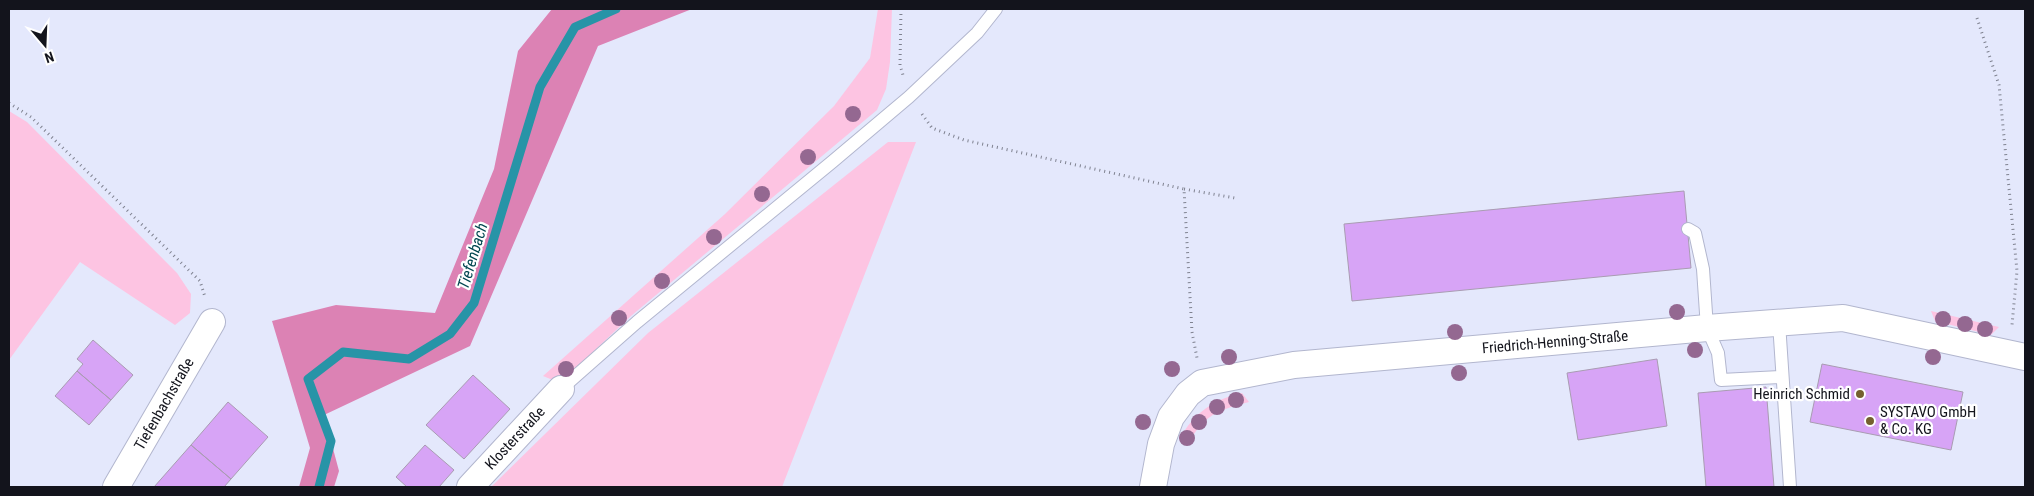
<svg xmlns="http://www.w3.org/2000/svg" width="2034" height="496" font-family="'Roboto Condensed',sans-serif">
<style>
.green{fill:#fdc4e2}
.forest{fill:#dc82b4}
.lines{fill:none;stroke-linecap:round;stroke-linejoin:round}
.stream{stroke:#2794a7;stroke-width:9}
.building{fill:#d7a4f6;stroke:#a99cb2}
.lane-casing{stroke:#b2b6ce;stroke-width:14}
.street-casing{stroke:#b2b6ce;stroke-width:28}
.path{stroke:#7f8290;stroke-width:3;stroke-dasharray:1 4;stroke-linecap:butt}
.lane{stroke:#fff;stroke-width:12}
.street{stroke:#fff;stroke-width:26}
.tree{fill:#946891}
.poi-dot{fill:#74602f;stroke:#fff;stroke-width:2}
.labels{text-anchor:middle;stroke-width:4.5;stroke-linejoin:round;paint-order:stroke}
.street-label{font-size:15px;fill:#13141c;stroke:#fff}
.poi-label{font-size:15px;fill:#13141c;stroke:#fff;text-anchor:end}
.water-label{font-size:16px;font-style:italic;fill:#014650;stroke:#fff}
</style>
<rect width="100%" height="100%" fill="#e4e8fc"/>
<path class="green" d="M 878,9 L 892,9 L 890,62 L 886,89 L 877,110 L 631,316 L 560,383 L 543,376 L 725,214 L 834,106 L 870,58 Z
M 9,111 L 27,122 L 177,273 L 191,294 L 190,313 L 175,325 L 80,262 L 9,360 Z
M 888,142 L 916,142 L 782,487 L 491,487 L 648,333 Z
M 1931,311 L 1999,327 L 1991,335 L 1935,321 Z
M 1242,393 L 1249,402 C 1218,410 1203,415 1188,445 L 1180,439 C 1193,413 1215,399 1242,393 Z"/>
<path class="forest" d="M 552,9 L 692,9 L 598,46 L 470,346 L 324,415 L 339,471 L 334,487 L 299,487 L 310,448 L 272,321 L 336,305 L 435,313 L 494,169 L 518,51 Z"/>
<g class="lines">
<path class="stream" d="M 319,487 L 331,441 L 308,379 L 343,352 L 409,359 L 450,334 L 474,303 L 540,87 L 575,27 L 616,9"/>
</g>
<path class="building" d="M 1684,191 L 1691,268 L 1352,301 L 1344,224 Z
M 93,340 L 133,375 L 111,400 L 77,371 L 83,364 L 77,359 Z
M 1657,359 L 1667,426 L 1578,440 L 1567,373 Z
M 1822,364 L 1963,392 L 1951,450 L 1810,422 Z
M 77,371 L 111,400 L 89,425 L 55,396 Z
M 473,375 L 510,409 L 464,459 L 426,425 Z
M 1766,387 L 1774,487 L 1706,487 L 1698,393 Z
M 228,402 L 268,437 L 231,479 L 191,445 Z
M 191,445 L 231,479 L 224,487 L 154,487 Z
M 425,445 L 454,470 L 439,487 L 407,487 L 396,477 Z"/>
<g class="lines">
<defs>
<path id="lane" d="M 1688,229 L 1695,233 L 1703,269 L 1707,328 L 1718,353 L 1721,380 L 1781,377
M 1779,323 L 1790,487
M 561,389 L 637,322 L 832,162 L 909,97 L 977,33 L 996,9"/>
<path id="street" d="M 116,487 L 212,322
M 470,487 L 561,389
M 1153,487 L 1161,444 L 1171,417 L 1188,394 L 1202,383 L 1294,365 L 1707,328 L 1843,318 L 2025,357"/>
</defs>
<use href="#lane" class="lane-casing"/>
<use href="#street" class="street-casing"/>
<path class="path" d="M 901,9 L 900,65 L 903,75
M 1977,18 L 1999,85 L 2017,271 L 2012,325
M 9,103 L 31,117 L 200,281 L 205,297
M 922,114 L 932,128 L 964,140 L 1184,189 L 1192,332 L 1197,358
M 1184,189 L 1235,198"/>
<use href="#lane" class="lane"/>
<use href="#street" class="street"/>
</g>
<g class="tree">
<circle cx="853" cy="114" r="8"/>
<circle cx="808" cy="157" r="8"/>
<circle cx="762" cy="194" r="8"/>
<circle cx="714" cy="237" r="8"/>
<circle cx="662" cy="281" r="8"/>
<circle cx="1677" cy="312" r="8"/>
<circle cx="619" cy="318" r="8"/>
<circle cx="1943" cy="319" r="8"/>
<circle cx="1965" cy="324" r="8"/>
<circle cx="1985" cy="329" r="8"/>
<circle cx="1455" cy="332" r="8"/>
<circle cx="1695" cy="350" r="8"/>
<circle cx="1229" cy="357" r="8"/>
<circle cx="1933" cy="357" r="8"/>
<circle cx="566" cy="369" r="8"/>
<circle cx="1172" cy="369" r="8"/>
<circle cx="1459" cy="373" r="8"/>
<circle cx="1236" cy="400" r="8"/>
<circle cx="1217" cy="407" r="8"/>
<circle cx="1143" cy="422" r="8"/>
<circle cx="1199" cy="422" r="8"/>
<circle cx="1187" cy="438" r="8"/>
</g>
<g class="poi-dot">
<circle cx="1860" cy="394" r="5"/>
<circle cx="1870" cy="421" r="5"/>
</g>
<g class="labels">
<g class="street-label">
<text transform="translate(1555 342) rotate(-5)" y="5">Friedrich-Henning-Straße</text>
<text transform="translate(164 404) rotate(-60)" y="5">Tiefenbachstraße</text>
<text transform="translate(515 438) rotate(-47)" y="5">Klosterstraße</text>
</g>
<g class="poi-label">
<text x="1850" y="399">Heinrich Schmid</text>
<text x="1880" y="417" text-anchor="start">SYSTAVO GmbH<tspan x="1880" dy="17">&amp; Co. KG</tspan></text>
</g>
<g class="water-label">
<text transform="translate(472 256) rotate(-73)" y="6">Tiefenbach</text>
</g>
</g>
<rect width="2034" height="496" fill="none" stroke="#13141c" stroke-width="20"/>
<g transform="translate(45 45) rotate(161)" stroke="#ffffff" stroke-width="4" paint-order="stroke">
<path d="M0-4L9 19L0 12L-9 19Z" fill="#13141c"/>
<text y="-8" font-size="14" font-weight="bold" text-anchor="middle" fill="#13141c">N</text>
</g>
</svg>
